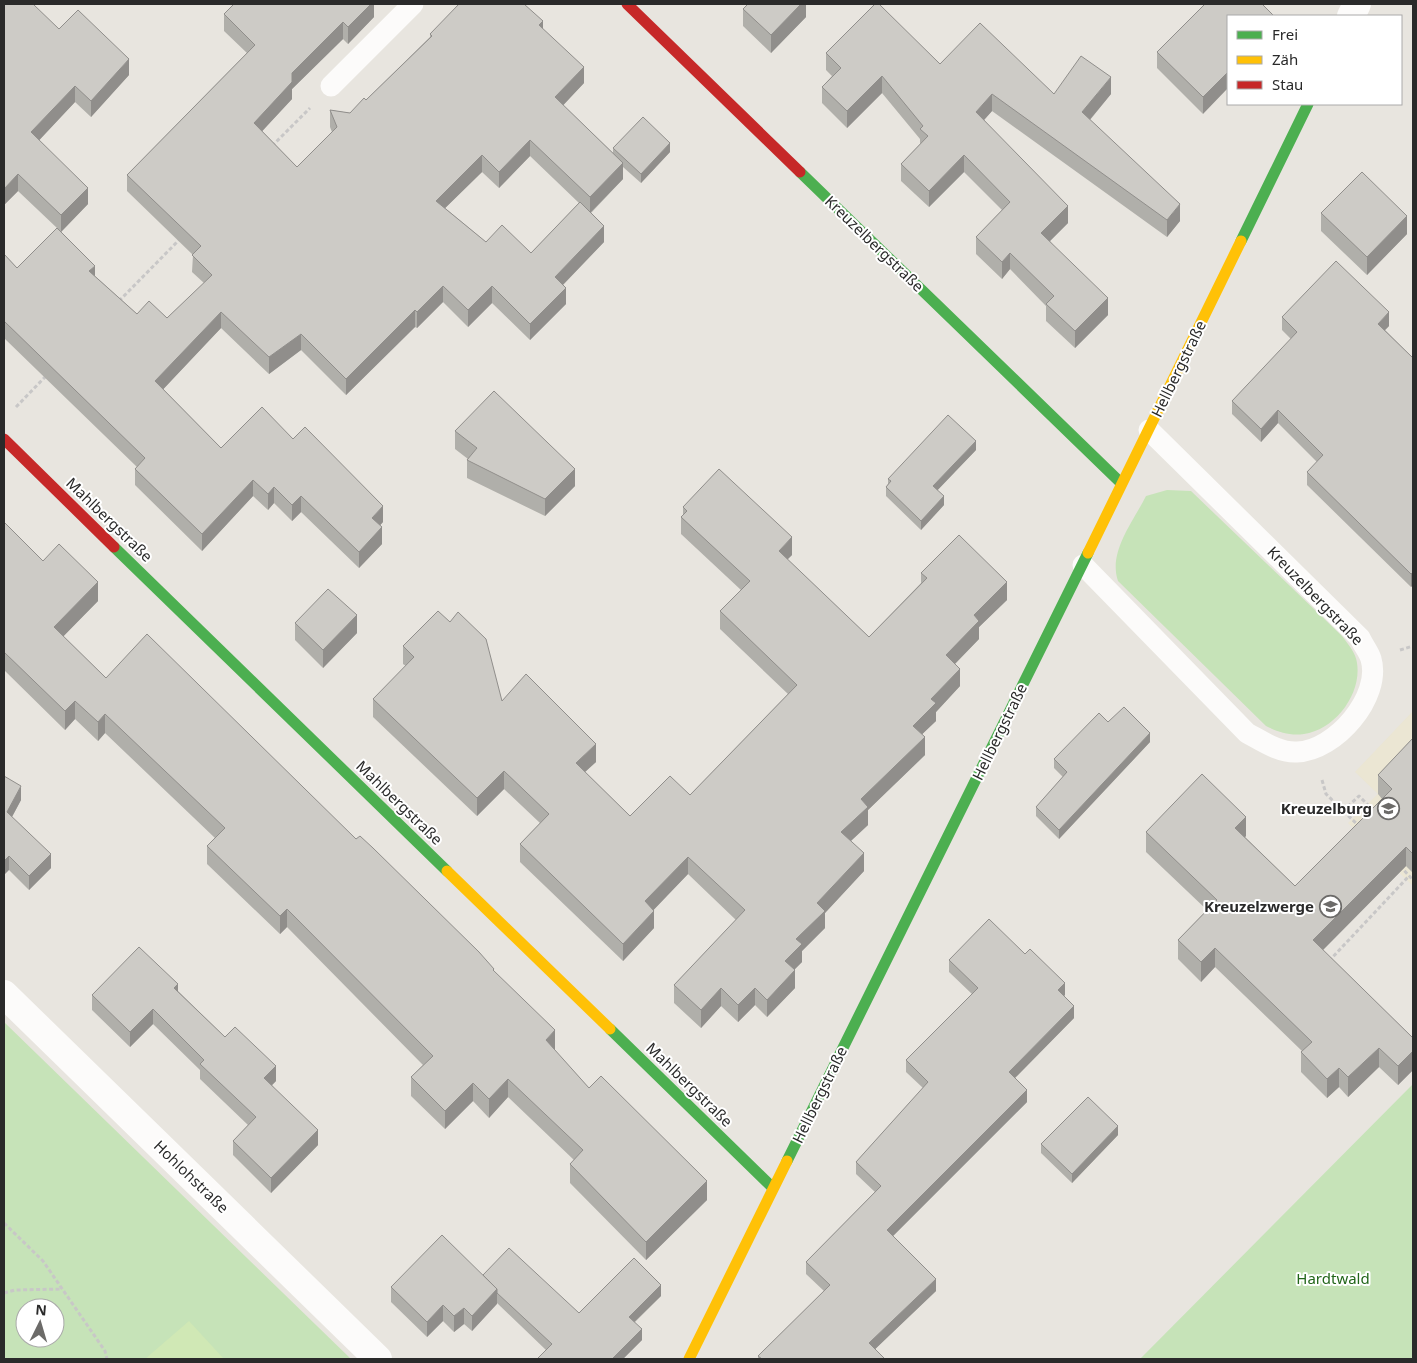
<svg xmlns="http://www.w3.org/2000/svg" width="1417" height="1363" font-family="'Noto Sans',sans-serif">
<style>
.education{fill:#ebe6d3}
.green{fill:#c6e3b8;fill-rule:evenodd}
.pitch{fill:#d0e8b5}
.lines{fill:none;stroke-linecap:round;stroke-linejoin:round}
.path{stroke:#c8c7c7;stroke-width:3;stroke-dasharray:4 2.5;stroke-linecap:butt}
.lane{stroke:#fcfbfa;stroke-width:21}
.street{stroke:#fcfbfa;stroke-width:28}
.fast{stroke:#4caf50;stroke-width:11}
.slow{stroke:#ffc107;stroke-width:11}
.jam{stroke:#c62828;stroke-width:11}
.wall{fill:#b0afaa;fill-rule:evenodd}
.shaded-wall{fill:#908e8b}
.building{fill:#cdcbc6;stroke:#908e8b}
.labels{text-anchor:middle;stroke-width:4;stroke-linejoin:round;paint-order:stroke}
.street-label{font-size:15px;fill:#2a2a2a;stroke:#fff}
.poi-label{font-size:15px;font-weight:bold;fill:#2a2a2a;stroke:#fff;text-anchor:end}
.park-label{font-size:15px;fill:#22661a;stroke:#fff}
</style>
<rect width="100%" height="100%" fill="#e8e5df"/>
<path class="education" d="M 1413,711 L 1413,886 L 1348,823 L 1378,794 L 1355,772 Z"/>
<path class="green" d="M 1167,490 L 1191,491 L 1342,636 C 1348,644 1356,653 1357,663 C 1362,694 1335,730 1304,734 C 1290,736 1278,732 1266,726 L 1118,581 C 1108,552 1133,522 1146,496 Z
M 4,1022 L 351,1359 L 4,1359 ZM 25,1308 L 55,1308 L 55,1338 L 25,1338 Z
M 1413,1084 L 1413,1359 L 1140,1359 Z"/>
<path class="pitch" d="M 189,1321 L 224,1359 L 145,1359 Z"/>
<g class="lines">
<path class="path" d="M 272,146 L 310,108
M 119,301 L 180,239
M 16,407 L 47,375
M 1400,650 L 1413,646
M 1322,780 L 1326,794 L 1360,827
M 1343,811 L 1359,796 L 1375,812
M 1400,866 L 1413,880
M 1329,961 L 1409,876
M 4,1223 L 43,1261 L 105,1351 L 107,1359
M 4,1293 L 15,1290 L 62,1289"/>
<path class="lane" d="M 331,86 L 413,4
M 1083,565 L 1247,733 C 1262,741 1279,753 1297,752 C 1335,751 1382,697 1371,659 C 1369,652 1363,645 1360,638 L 1149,430"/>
<path class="street" d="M 1351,16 L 1357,4
M 4,994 L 378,1359"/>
<path class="fast" d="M 800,172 L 1121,483
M 1241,241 L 1308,104
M 114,547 L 447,871
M 610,1029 L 773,1188
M 787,1161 L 1088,553"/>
<path class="slow" d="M 1088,553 L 1241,241
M 447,871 L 610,1029
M 689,1359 L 787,1161"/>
<path class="jam" d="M 627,4 L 800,172
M 4,439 L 114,547"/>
</g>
<path class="wall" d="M 4,4 L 59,29 L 129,75 L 91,117 L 75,102 L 39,140 L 88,204 L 61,232 L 95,276 L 137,314 L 167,318 L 204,283 L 192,272 L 193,255 L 127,191 L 127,175 L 247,53 L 224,31 L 224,14 L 374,4 L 374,17 L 348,44 L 343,39 L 292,89 L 292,99 L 262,131 L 297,167 L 332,132 L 330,127 L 330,110 L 350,113 L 366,100 L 430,37 L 430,34 L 543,29 L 584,83 L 563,105 L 613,153 L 613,148 L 670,152 L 641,183 L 623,167 L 623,179 L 591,213 L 604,242 L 563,285 L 566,304 L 530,340 L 492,303 L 468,327 L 443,302 L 417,328 L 415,327 L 346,395 L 301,350 L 269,374 L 221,328 L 163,389 L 221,448 L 293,439 L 383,522 L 380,525 L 382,544 L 359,568 L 301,512 L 292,521 L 274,503 L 268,510 L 253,496 L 202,551 L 135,485 L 135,469 L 137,467 L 4,338 L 4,254 L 17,268 L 57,228 L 18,191 L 4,205 ZM 530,156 L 579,203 L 531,253 L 486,242 L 445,208 L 482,172 L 499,188 Z
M 806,4 L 806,17 L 771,53 L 743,26 L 743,9 Z
M 1205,4 L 1203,114 L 1157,68 L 1157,52 Z
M 826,53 L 940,64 L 1054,94 L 1111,94 L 1090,120 L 1180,221 L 1167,237 L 992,111 L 984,120 L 1068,223 L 1050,241 L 1108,315 L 1075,348 L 1046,321 L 1046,306 L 1010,269 L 1002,279 L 976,254 L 976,237 L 1002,210 L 964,172 L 929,207 L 901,181 L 901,164 L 920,144 L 920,139 L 882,93 L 847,128 L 822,103 L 822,87 L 832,76 L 826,70 Z
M 1321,213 L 1407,234 L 1367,275 L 1321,231 Z
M 1282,317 L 1389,326 L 1385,330 L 1413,358 L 1413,585 L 1411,587 L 1307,485 L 1307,472 L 1317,462 L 1278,423 L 1261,442 L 1232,414 L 1232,401 L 1291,339 L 1282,330 Z
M 455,431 L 575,486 L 545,516 L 467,478 L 467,460 L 468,459 L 455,449 Z
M 976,450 L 937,490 L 944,505 L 921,530 L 886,496 L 886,487 L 888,484 L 888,479 Z
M 683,507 L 792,555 L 787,559 L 869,637 L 921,583 L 921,573 L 1007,600 L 979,627 L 979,639 L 955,664 L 960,686 L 936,712 L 936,721 L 922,734 L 925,755 L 868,810 L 868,825 L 851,841 L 864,871 L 825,913 L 825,928 L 802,951 L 802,962 L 794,970 L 795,988 L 767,1017 L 755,1005 L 738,1022 L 721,1006 L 701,1028 L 674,1003 L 674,985 L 736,920 L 688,874 L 653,910 L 654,928 L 623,961 L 520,862 L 520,844 L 540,823 L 504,789 L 477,816 L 373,717 L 373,699 L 406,666 L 403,664 L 403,646 L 502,701 L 596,762 L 585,772 L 630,816 L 690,795 L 788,694 L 720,629 L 720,611 L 741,590 L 681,534 L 681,517 L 683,515 Z
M 4,522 L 43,561 L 98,601 L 63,636 L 106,678 L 356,839 L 494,971 L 555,1049 L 554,1050 L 589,1088 L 707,1200 L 646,1260 L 570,1183 L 570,1164 L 574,1160 L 508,1097 L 489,1118 L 473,1101 L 445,1129 L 411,1096 L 411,1077 L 423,1065 L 287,927 L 280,934 L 207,864 L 207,846 L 215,838 L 105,733 L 98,741 L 75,719 L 65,730 L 4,670 Z
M 295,623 L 357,633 L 323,668 L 295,640 Z
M 1108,722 L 1150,742 L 1059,839 L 1036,816 L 1036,807 L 1063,777 L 1054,768 L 1054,759 Z
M 1413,738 L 1413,873 L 1406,866 L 1323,950 L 1413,1038 L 1413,1070 L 1398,1085 L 1379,1067 L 1348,1097 L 1339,1087 L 1327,1098 L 1301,1072 L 1301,1052 L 1302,1051 L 1215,967 L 1201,982 L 1178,959 L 1178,940 L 1207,910 L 1146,852 L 1146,832 L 1246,836 L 1245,837 L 1295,886 L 1382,799 L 1378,794 L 1378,775 Z
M 4,776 L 21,800 L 12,817 L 51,868 L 29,890 L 9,870 Z
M 949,960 L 1065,995 L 1064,996 L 1074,1018 L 1015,1078 L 1027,1102 L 893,1236 L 936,1291 L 875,1349 L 885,1359 L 758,1359 L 758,1356 L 824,1291 L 806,1274 L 806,1262 L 875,1192 L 856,1174 L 856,1162 L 923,1088 L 906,1072 L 906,1060 L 972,994 L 949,972 Z
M 178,991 L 225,1037 L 276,1081 L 272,1085 L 318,1145 L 271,1193 L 233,1155 L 233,1141 L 248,1125 L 200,1079 L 200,1070 L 153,1024 L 130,1047 L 92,1010 L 92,995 Z
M 1118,1135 L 1072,1183 L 1041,1153 L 1041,1144 Z
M 483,1275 L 579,1313 L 661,1296 L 635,1322 L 642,1340 L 623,1359 L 537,1359 L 546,1350 L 497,1303 L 472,1331 L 464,1324 L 454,1332 L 443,1321 L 427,1337 L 391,1302 L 391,1287 Z"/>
<path class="shaded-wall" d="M 371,4 L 374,4 L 374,17 L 348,44 L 348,27 Z
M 801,4 L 806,4 L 806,17 L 771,53 L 771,35 Z
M 543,21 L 543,38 L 539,25 Z
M 343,22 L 343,39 L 292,89 L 292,99 L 254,140 L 254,123 L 292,73 Z
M 129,59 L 129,75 L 91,117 L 91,101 Z
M 584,67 L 584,83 L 555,114 L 555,97 Z
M 1228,72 L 1228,88 L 1203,114 L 1203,97 Z
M 882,76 L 882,93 L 847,128 L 847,111 Z
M 1111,77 L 1111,94 L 1082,129 L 1082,112 Z
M 75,86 L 75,102 L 31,149 L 31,132 Z
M 992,94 L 992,111 L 976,129 L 976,112 Z
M 530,140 L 530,156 L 499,188 L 499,172 Z
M 670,143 L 670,152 L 641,183 L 641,174 Z
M 482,155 L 482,172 L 436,217 L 436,201 Z
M 964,155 L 964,172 L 929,207 L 929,191 Z
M 623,163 L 623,179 L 590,213 L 590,197 Z
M 18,174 L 18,191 L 4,205 L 4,189 Z
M 88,188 L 88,204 L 61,232 L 61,215 Z
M 1180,204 L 1180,221 L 1167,237 L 1167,220 Z
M 1068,206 L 1068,223 L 1041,250 L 1041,233 Z
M 1407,216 L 1407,234 L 1367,275 L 1367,257 Z
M 604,226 L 604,242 L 555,293 L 555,277 Z
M 1010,253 L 1010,269 L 1002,279 L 1002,262 Z
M 95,266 L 95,282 L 89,271 Z
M 443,286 L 443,302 L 417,328 L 417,312 Z
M 492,286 L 492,303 L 468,327 L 468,310 Z
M 566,288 L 566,304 L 530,340 L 530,324 Z
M 1108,298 L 1108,315 L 1075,348 L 1075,331 Z
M 415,310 L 415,327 L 346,395 L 346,379 Z
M 221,312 L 221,328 L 155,398 L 155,381 Z
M 1389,312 L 1389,326 L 1378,337 L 1378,324 Z
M 301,334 L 301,350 L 269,374 L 269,357 Z
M 1278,410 L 1278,423 L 1261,442 L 1261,429 Z
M 976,441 L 976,450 L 933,495 L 933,486 Z
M 575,469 L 575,486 L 545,516 L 545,499 Z
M 253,480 L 253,496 L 202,551 L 202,534 Z
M 274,487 L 274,503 L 268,510 L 268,494 Z
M 301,496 L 301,512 L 292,521 L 292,505 Z
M 944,496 L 944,505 L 921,530 L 921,521 Z
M 383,506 L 383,522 L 372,534 L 372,518 Z
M 382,527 L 382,544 L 359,568 L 359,552 Z
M 792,537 L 792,555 L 779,568 L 779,551 Z
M 1413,572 L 1413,585 L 1411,587 L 1411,574 Z
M 98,582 L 98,601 L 54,646 L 54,627 Z
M 1007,582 L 1007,600 L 979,627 L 979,639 L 946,673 L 946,655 L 974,615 Z
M 357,615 L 357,633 L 323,668 L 323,650 Z
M 960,669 L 960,686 L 936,712 L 936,721 L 913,743 L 913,726 L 931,699 Z
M 75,701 L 75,719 L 65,730 L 65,711 Z
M 105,714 L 105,733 L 98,741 L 98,722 Z
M 1150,733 L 1150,742 L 1059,839 L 1059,830 Z
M 925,737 L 925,755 L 868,810 L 868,825 L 841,850 L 841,832 L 861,799 Z
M 596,744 L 596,762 L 576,780 L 576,763 Z
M 504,771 L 504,789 L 477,816 L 477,798 Z
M 21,786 L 21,800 L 7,826 L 7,812 Z
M 1246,817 L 1246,836 L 1235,847 L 1235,828 Z
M 1406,847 L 1406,866 L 1313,960 L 1313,940 Z
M 864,853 L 864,871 L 825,913 L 825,928 L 802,951 L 802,962 L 785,979 L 785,961 L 796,939 L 817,903 Z
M 51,854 L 51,868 L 29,890 L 29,876 Z
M 9,856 L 9,870 L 4,875 L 4,861 Z
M 688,857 L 688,874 L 645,919 L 645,901 Z
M 287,909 L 287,927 L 280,934 L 280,916 Z
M 654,911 L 654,928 L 623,961 L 623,944 Z
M 1215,948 L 1215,967 L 1201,982 L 1201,962 Z
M 795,970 L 795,988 L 767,1017 L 767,1000 Z
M 1065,983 L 1065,995 L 1058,1002 L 1058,990 Z
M 178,984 L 178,999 L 174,988 Z
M 721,988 L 721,1006 L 701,1028 L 701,1010 Z
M 755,988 L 755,1005 L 738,1022 L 738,1005 Z
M 1074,1006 L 1074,1018 L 1009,1084 L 1009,1072 Z
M 153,1009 L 153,1024 L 130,1047 L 130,1032 Z
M 555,1030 L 555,1049 L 546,1059 L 546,1040 Z
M 1379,1048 L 1379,1067 L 1348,1097 L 1348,1077 Z
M 1413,1051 L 1413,1070 L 1398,1085 L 1398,1066 Z
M 276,1066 L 276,1081 L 264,1093 L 264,1078 Z
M 1339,1068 L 1339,1087 L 1327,1098 L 1327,1079 Z
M 508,1079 L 508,1097 L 489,1118 L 489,1099 Z
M 473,1083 L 473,1101 L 445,1129 L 445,1111 Z
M 1027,1090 L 1027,1102 L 887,1242 L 887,1230 Z
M 1118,1126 L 1118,1135 L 1072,1183 L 1072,1174 Z
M 318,1130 L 318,1145 L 271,1193 L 271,1178 Z
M 707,1181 L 707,1200 L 646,1260 L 646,1242 Z
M 936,1279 L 936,1291 L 869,1355 L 869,1343 Z
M 661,1285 L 661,1296 L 629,1327 L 629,1317 Z
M 497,1289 L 497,1304 L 472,1331 L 472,1316 Z
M 443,1305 L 443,1321 L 427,1337 L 427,1322 Z
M 464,1308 L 464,1324 L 454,1332 L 454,1316 Z
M 642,1329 L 642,1340 L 623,1359 L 612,1359 Z"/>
<path class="building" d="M 4,4 L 33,4 L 59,29 L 78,10 L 129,59 L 91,101 L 75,86 L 31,132 L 88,188 L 61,215 L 18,174 L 4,189 Z
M 234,4 L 371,4 L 348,27 L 343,22 L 292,73 L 292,82 L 254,123 L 297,167 L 337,127 L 330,110 L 350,113 L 364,98 L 366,100 L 432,36 L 430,34 L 459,4 L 524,4 L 543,21 L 539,25 L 584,67 L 555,97 L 623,163 L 590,197 L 530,140 L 499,172 L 482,155 L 436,201 L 486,242 L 502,225 L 531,253 L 580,202 L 604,226 L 555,277 L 566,288 L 530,324 L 492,286 L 468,310 L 443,286 L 417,312 L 415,310 L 346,379 L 301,334 L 269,357 L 221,312 L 155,381 L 221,448 L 262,407 L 293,439 L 305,427 L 383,506 L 372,518 L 382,527 L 359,552 L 301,496 L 292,505 L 274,487 L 268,494 L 253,480 L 202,534 L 135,469 L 145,458 L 4,321 L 4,254 L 17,268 L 57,228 L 95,266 L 89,271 L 137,314 L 149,301 L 167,318 L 212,275 L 192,255 L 201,246 L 127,175 L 255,45 L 224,14 Z
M 748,4 L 801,4 L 771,35 L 743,9 Z
M 875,4 L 879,4 L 940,64 L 980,23 L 1054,94 L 1081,56 L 1111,77 L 1082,112 L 1180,204 L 1167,220 L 992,94 L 976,112 L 1068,206 L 1041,233 L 1108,298 L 1075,331 L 1046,304 L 1054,296 L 1010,253 L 1002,262 L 976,237 L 1010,202 L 964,155 L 929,191 L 901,164 L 928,136 L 920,129 L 923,126 L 882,76 L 847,111 L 822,87 L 841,68 L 826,53 Z
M 1205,4 L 1262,4 L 1274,16 L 1228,16 L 1228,72 L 1203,97 L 1157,52 Z
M 643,117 L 670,143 L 641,174 L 613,148 Z
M 1362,172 L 1407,216 L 1367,257 L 1321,213 Z
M 1336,261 L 1389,312 L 1378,324 L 1413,358 L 1413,572 L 1411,574 L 1307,472 L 1323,455 L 1278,410 L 1261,429 L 1232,401 L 1297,332 L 1282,317 Z
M 494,391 L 575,469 L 545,499 L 467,460 L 477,448 L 455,431 Z
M 948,415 L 976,441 L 933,486 L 944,496 L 921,521 L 886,487 L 891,481 L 888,479 Z
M 719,469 L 792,537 L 779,551 L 869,637 L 927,578 L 921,573 L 959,535 L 1007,582 L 974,615 L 979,621 L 946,655 L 960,669 L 931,699 L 936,703 L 913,726 L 925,737 L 861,799 L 868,807 L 841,832 L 864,853 L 817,903 L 825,911 L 796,939 L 802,944 L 785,961 L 795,970 L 767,1000 L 755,988 L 738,1005 L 721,988 L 701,1010 L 674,985 L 745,910 L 688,857 L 645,901 L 654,911 L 623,944 L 520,844 L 549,814 L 504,771 L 477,798 L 373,699 L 414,657 L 403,646 L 438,611 L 450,622 L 458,612 L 486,639 L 502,701 L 526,674 L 596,744 L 576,763 L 630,816 L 670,776 L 690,795 L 797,685 L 720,611 L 750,581 L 681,517 L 687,511 L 683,507 Z
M 4,522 L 43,561 L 59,544 L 98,582 L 54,627 L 106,678 L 147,634 L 356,839 L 360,836 L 373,848 L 479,952 L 494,969 L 493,970 L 555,1030 L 546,1040 L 589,1088 L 601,1076 L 707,1181 L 646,1242 L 570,1164 L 583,1150 L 508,1079 L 489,1099 L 473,1083 L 445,1111 L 411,1077 L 433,1056 L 287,909 L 280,916 L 207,846 L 225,828 L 105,714 L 98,722 L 75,701 L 65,711 L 4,652 Z
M 328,589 L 357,615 L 323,650 L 295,623 Z
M 1124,707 L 1150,733 L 1059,830 L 1036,807 L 1067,772 L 1054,759 L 1099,713 L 1108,722 Z
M 1413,738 L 1413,854 L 1406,847 L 1313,940 L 1413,1038 L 1413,1051 L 1398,1066 L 1379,1048 L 1348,1077 L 1339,1068 L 1327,1079 L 1301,1052 L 1312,1042 L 1215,948 L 1201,962 L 1178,940 L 1217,900 L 1146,832 L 1202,774 L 1246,817 L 1235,828 L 1295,886 L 1392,789 L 1378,775 Z
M 4,776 L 21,786 L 7,812 L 51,854 L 29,876 L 9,856 L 4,861 Z
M 989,919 L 1025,954 L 1030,949 L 1065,983 L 1058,990 L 1074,1006 L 1009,1072 L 1027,1090 L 887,1230 L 936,1279 L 869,1343 L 885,1359 L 762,1359 L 758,1356 L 830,1285 L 806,1262 L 881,1186 L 856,1162 L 928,1082 L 906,1060 L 978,988 L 949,960 Z
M 139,947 L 178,984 L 174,988 L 225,1037 L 235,1027 L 276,1066 L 264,1078 L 318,1130 L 271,1178 L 233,1141 L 256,1117 L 200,1064 L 204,1060 L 153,1009 L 130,1032 L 92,995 Z
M 1088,1097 L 1118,1126 L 1072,1174 L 1041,1144 Z
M 442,1235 L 497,1289 L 472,1316 L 464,1308 L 454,1316 L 443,1305 L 427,1322 L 391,1287 Z
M 509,1248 L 579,1313 L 634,1258 L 661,1285 L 629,1317 L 642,1329 L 612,1359 L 537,1359 L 552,1344 L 497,1293 L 497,1289 L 483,1275 Z"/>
<defs>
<symbol id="school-ring" viewBox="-11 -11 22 22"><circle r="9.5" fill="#fff" stroke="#6c6b69" stroke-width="1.5"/><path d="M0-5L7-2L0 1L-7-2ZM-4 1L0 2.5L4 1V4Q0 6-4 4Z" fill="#6c6b69"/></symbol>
</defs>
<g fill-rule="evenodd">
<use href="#school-ring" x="1376" y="796" width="25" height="25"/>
<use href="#school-ring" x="1318" y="894" width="25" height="25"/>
</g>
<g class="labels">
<g class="street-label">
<text transform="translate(874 244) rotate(44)" y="5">Kreuzelbergstraße</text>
<text transform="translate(1179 369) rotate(-64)" y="5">Hellbergstraße</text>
<text transform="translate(109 520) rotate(44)" y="5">Mahlbergstraße</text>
<text transform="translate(1315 596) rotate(46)" y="5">Kreuzelbergstraße</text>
<text transform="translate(1000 732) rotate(-64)" y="5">Hellbergstraße</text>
<text transform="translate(399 803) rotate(44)" y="5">Mahlbergstraße</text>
<text transform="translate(689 1085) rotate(44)" y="5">Mahlbergstraße</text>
<text transform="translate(820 1095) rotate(-64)" y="5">Hellbergstraße</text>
<text transform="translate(191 1177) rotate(44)" y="5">Hohlohstraße</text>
</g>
<g class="poi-label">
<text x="1372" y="814">Kreuzelburg</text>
<text x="1314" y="912">Kreuzelzwerge</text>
</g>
<g class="park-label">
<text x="1333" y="1284">Hardtwald</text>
</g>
</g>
<rect width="1417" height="1363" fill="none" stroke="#2a2a2a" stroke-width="10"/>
<rect x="1227" y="15" width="175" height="90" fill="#ffffff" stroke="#aaaaaa"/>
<rect x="1237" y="31" width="25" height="8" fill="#4caf50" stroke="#aaaaaa"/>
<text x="1272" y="40" font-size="15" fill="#2a2a2a">Frei</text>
<rect x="1237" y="56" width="25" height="8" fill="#ffc107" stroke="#aaaaaa"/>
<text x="1272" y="65" font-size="15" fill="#2a2a2a">Zäh</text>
<rect x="1237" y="81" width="25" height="8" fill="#c62828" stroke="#aaaaaa"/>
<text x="1272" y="90" font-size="15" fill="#2a2a2a">Stau</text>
<g transform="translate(40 1323) rotate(5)"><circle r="24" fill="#ffffff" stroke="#aaaaaa"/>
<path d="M0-4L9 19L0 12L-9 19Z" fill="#6c6b69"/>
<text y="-8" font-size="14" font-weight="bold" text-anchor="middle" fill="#2a2a2a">N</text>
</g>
</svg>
